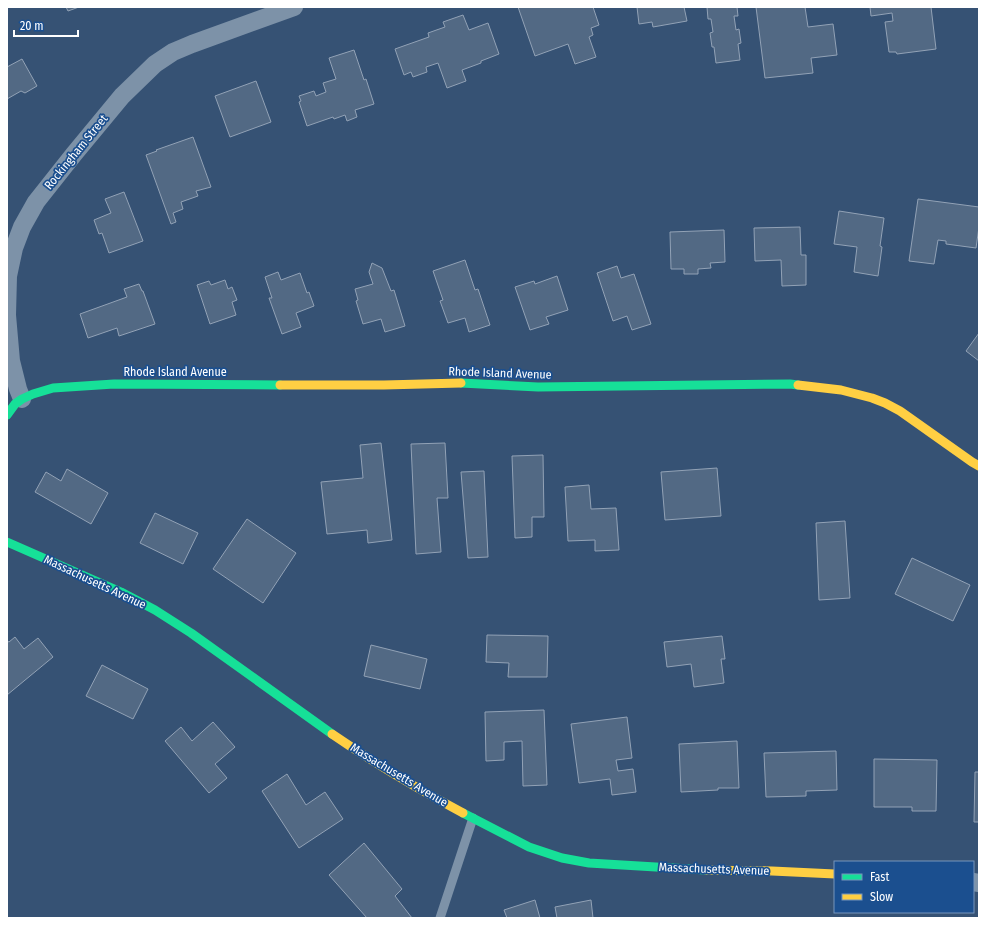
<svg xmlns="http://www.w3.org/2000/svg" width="986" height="925" font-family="'Fira Sans Condensed',sans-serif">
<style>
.building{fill:#526984;stroke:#92a2b6}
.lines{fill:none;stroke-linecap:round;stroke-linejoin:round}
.lane{stroke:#7d92a8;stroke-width:9}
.street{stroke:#7d92a8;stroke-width:18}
.fast{stroke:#16e098;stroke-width:9}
.slow{stroke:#ffcf43;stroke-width:9}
.labels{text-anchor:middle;stroke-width:3.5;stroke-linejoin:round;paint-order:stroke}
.street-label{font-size:12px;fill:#fff;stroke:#1b4f8f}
</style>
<rect width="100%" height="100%" fill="#365274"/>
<path class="building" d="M 66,7 L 79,7 L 68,11 Z
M 518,7 L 593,7 L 599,25 L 591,28 L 593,35 L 589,37 L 596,57 L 575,64 L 568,44 L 535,56 Z
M 637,7 L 684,7 L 687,21 L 653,27 L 652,22 L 639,24 Z
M 707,7 L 737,7 L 738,16 L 734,16 L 736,30 L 739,29 L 741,43 L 738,44 L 740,60 L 716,63 L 714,47 L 712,47 L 710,33 L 713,32 L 711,19 L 708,19 Z
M 756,7 L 805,7 L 808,27 L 833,24 L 837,55 L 811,58 L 813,73 L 765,78 Z
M 870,7 L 931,7 L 936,49 L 897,54 L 896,52 L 889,52 L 885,22 L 893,21 L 892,13 L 871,16 Z
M 463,15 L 469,30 L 488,23 L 499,54 L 481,61 L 481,63 L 462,70 L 466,81 L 447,88 L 438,63 L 426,67 L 427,72 L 413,77 L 411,72 L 404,75 L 395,49 L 429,37 L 428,33 L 445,27 L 443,22 Z
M 354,50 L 364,80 L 366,79 L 374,104 L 355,110 L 357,117 L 347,121 L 345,115 L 334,119 L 333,117 L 307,126 L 299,102 L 301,101 L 299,96 L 314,91 L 316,96 L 326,92 L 323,83 L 336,79 L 329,58 Z
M 22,59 L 37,86 L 25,93 L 21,91 L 7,99 L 7,67 Z
M 256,81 L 271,122 L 230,137 L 215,96 Z
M 193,137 L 211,187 L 196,191 L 198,196 L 181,202 L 183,209 L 173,213 L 176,222 L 171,224 L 146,155 L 157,151 L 156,150 Z
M 124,192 L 143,241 L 109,253 L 102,233 L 99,234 L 94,220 L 111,213 L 105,199 Z
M 918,199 L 979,207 L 979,227 L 976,248 L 946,244 L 946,241 L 938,240 L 934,264 L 909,261 Z
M 839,211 L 884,218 L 880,246 L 882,247 L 878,276 L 854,272 L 857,247 L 834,244 Z
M 800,227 L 801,255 L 806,255 L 806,285 L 782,286 L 781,260 L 755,261 L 754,228 Z
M 724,230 L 725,262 L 710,263 L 711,268 L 698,269 L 698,274 L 684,274 L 684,269 L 671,269 L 670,232 Z
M 465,260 L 475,290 L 478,289 L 490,325 L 469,332 L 465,318 L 448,323 L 440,301 L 443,300 L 433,271 Z
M 372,263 L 382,268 L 391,291 L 394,290 L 405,326 L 385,332 L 381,319 L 363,324 L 356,301 L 358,300 L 355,289 L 373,284 L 369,272 Z
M 617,266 L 621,278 L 634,274 L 651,324 L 632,330 L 627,316 L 613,321 L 597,273 Z
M 278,272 L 281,280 L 300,273 L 307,293 L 309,292 L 314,306 L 296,313 L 301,327 L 282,334 L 269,298 L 272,298 L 265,277 Z
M 557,276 L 568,310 L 546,317 L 549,324 L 530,330 L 515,287 L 534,281 L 535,284 Z
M 225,280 L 228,289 L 232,287 L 237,300 L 232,302 L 236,315 L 210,324 L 197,285 L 209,281 L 211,285 Z
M 139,284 L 142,291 L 143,291 L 155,324 L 119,336 L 117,328 L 88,338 L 80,314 L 127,297 L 124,289 Z
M 979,333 L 979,361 L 966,351 Z
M 381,443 L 392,540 L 368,543 L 367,530 L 327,534 L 321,482 L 363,478 L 360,445 Z
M 445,443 L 448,498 L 437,498 L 441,552 L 416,554 L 411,444 Z
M 543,455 L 544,517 L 532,517 L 532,537 L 515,538 L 512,456 Z
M 717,468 L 721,516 L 665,520 L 661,472 Z
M 67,469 L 108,493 L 91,524 L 35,492 L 46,472 L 61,481 Z
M 484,471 L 488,557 L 468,558 L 461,472 Z
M 589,485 L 591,509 L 616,508 L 619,550 L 595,551 L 595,540 L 568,541 L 565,487 Z
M 155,513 L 198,533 L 183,564 L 140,543 Z
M 247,519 L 296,553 L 263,603 L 213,569 Z
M 845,521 L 850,598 L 819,600 L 816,523 Z
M 912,558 L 970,585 L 953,621 L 895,594 Z
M 487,635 L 548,636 L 547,677 L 508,677 L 509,663 L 486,662 Z
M 722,636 L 725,659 L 721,659 L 724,683 L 694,687 L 691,664 L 667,667 L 664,642 Z
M 15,637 L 24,649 L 38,638 L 53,657 L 7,695 L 7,641 L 9,642 Z
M 371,645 L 427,659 L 420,689 L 364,676 Z
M 102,665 L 148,689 L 133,719 L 86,696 Z
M 544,710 L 547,785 L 523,786 L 522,741 L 504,742 L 504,760 L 486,761 L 485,712 Z
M 627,717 L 632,758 L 616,760 L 618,771 L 633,769 L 636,792 L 612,795 L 610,779 L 579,783 L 571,724 Z
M 213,722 L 235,747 L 215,764 L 227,778 L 209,793 L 165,741 L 181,727 L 192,741 Z
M 737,741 L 739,788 L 718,788 L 718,790 L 681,792 L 679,744 Z
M 836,751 L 837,790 L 806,791 L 806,796 L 766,797 L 764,753 Z
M 874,759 L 937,760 L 936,811 L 912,811 L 912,807 L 874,807 Z
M 975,772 L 979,772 L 979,822 L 974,822 Z
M 287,774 L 306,805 L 325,792 L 343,819 L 299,848 L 262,791 Z
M 364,843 L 402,889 L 395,896 L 412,918 L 367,918 L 329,875 Z
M 535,900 L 540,918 L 507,918 L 504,910 Z
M 591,900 L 593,918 L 557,918 L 555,907 Z"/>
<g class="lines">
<path class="lane" d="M 440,918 L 473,818"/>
<path class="street" d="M 22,399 L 18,389 L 11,361 L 7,315 L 8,276 L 14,248 L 22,227 L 36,202 L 74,154 L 122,96 L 155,64 L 173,52 L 192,44 L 294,7
M 973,882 L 979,883"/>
<path class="fast" d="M 461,383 L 538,387 L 790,384 L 798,385
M 7,415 L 15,404 L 22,399 L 33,394 L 53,388 L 114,384 L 280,385
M 7,542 L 121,592 L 155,610 L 191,633 L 332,734
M 463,813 L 529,847 L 562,858 L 589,863 L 706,870"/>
<path class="slow" d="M 280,385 L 384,385 L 461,383
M 798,385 L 841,390 L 872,398 L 885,403 L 900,411 L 972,462 L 979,466
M 332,734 C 374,763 418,789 463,813
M 706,870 L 772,871 L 835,874"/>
</g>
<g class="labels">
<g class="street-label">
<text transform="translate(76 152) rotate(-51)" y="4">Rockingham Street</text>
<text x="175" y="376">Rhode Island Avenue</text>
<text transform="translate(500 373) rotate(2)" y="4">Rhode Island Avenue</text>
<text transform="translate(95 582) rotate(25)" y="4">Massachusetts Avenue</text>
<text transform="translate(399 775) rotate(31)" y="4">Massachusetts Avenue</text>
<text transform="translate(714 869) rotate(2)" y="4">Massachusetts Avenue</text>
</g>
</g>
<rect width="986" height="925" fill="none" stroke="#ffffff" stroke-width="16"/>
<rect x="834" y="861" width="140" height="52" fill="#1b4f8f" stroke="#7695bc"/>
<rect x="842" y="874" width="20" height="6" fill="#16e098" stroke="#7695bc"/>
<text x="870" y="881" font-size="12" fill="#ffffff">Fast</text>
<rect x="842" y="894" width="20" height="6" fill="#ffcf43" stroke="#7695bc"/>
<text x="870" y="901" font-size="12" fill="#ffffff">Slow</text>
<path d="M14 30v6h64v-6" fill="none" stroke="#ffffff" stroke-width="2"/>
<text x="20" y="30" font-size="12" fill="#ffffff" stroke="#1b4f8f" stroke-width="3" paint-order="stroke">20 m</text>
</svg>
